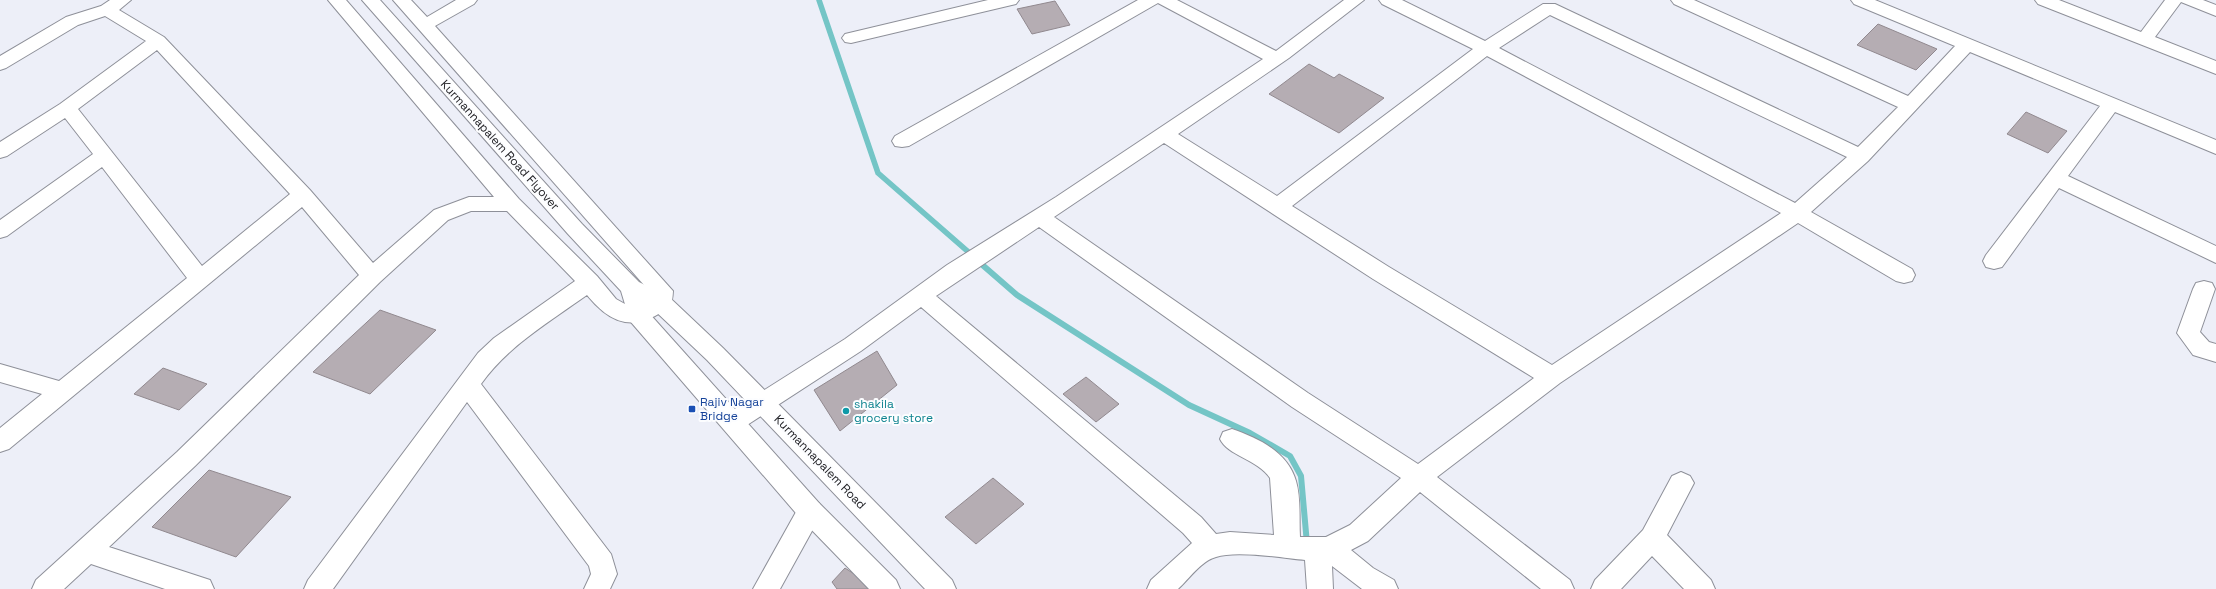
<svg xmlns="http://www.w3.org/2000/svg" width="2216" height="589" font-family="'Space Grotesk',sans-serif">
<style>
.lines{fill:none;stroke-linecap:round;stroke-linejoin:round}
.stream-far1{stroke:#74c5c6;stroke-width:5.5}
.stream{stroke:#74c5c6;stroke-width:6}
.building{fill:#b5adb3;stroke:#91898f}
.minor-casing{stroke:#8e9099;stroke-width:2}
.major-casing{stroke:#8e9099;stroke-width:2}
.minor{fill:#fff;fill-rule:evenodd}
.major{fill:#fff;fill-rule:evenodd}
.transit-dot{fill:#1a4fb4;stroke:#fcfdff;stroke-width:1.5}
.culture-dot{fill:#0f9aa8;stroke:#fcfdff;stroke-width:1.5}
.labels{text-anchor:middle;stroke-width:4;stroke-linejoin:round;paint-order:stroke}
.street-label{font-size:12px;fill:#232327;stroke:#fcfdff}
.transit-label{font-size:12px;fill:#164399;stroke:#fcfdff;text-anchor:start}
.culture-label{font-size:12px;fill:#0d838f;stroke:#fcfdff;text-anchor:start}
</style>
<rect width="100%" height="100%" fill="#edeff8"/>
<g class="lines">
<path class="stream-far1" d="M 819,0 L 878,173 L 981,263"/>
<path class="stream" d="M 979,262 L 1017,295 L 1189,405 L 1250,433 L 1290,456 L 1301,476 L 1307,544"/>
</g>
<path class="building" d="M 1055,1 L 1070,25 L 1032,34 L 1017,9 Z
M 1878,24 L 1937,49 L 1916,70 L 1857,45 Z
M 1309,64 L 1334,78 L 1339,74 L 1384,98 L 1339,133 L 1269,94 Z
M 2026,112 L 2067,131 L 2048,153 L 2007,134 Z
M 380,310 L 436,330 L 370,394 L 313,372 Z
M 877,351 L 897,385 L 840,431 L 814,390 Z
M 163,368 L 207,384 L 179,410 L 134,394 Z
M 1086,377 L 1119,404 L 1096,422 L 1063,394 Z
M 209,470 L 291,497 L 236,557 L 152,527 Z
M 993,478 L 1024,504 L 976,544 L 945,517 Z
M 845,568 L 874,587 L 872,589 L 837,589 L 832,582 Z"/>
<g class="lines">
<defs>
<path id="minor" d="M 110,0 L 131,0 L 119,10 L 164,37 L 310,190 L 373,263 L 434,210 L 469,197 L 494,197 L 328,0 L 346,0 L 519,199 L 597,276 L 616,299 L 625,304 L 636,306 L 650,299 L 651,293 L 393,0 L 411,0 L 427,17 L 456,0 L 477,0 L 474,4 L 435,26 L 673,291 C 672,308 670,308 655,316 C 626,331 606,318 587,295 C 549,322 508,346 481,384 L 611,554 L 617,574 L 610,589 L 584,589 L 591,574 L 589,566 L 467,402 L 333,589 L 304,589 L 308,580 L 478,353 L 494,338 L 575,281 L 507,211 L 471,211 L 448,220 L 380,282 L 195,466 L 109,547 L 210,580 L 214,589 L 165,589 L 91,564 L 64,589 L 32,589 L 36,580 L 177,452 L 359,275 L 302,207 L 9,449 L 0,452 L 0,428 L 42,394 L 0,382 L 0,364 L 59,381 L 187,278 L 102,167 L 7,236 L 0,238 L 0,220 L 93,154 L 65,118 L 7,156 L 0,158 L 0,142 L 60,104 L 146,41 L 105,16 L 78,25 L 6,68 L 0,70 L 0,56 L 66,17 L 101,6 ZM 157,50 L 290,194 L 202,266 L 78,109 Z
M 988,0 L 1019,0 L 1016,4 L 851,43 L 845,42 L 842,38 L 845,34 Z
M 1138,0 L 1177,0 L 1276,51 L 1344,0 L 1364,0 L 1289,58 L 1178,134 L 1277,196 L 1473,49 L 1382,4 L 1379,0 L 1402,0 L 1485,41 L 1543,4 L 1555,4 L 1858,147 L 1898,107 L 1674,4 L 1671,0 L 1694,0 L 1908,96 L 1955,46 L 1854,4 L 1851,0 L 1875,0 L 2216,140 L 2216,154 L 2115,112 L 2068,176 L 2216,246 L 2216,263 L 2059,188 L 2002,267 L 1994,269 L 1986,267 L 1983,261 L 1986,255 L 2100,106 L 1970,52 L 1868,161 L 1811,212 L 1912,269 L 1915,275 L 1912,281 L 1904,283 L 1896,281 L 1798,223 L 1560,383 L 1437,477 L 1570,580 L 1574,589 L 1541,589 L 1420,492 L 1368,541 L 1351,550 L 1373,568 L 1394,580 L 1398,589 L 1362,589 L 1332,566 L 1333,589 L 1307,589 L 1305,560 C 1283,558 1236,550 1216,557 C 1201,561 1189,579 1178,589 L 1147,589 L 1151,580 L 1192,543 L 1183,533 L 921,307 L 861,351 L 741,429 L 733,432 L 725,429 L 721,422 L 725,415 L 845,339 L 947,265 L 1056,197 L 1263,59 L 1158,3 L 909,146 L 902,147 L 895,146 L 892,141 L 895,136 ZM 1550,15 L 1847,157 L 1795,203 L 1499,48 ZM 1487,56 L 1781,213 L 1552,365 L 1389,267 L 1292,206 ZM 1164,143 L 1373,279 L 1534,378 L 1418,464 L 1308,393 L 1054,217 ZM 1039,227 L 1292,407 L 1401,478 L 1350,525 L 1326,537 L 1300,537 C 1299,519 1301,498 1296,481 C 1288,452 1258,438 1232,429 L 1223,432 L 1220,439 C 1228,456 1257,459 1270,478 L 1274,535 L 1230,532 L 1216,534 L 1201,517 L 936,296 Z
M 2035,0 L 2059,0 L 2141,32 L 2165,0 L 2203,0 L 2216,5 L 2216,16 L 2181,2 L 2155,37 L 2216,61 L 2216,74 L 2038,4 Z
M 2204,281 L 2212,283 L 2215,289 L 2200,332 L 2209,342 L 2216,344 L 2216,362 L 2193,355 L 2177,333 L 2193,289 L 2196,283 Z
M 1681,472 L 1690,476 L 1694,483 L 1667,535 L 1711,580 L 1715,589 L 1684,589 L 1652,556 L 1621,589 L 1591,589 L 1595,580 L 1643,530 L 1672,476 Z
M 810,500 L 819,503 L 823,511 L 780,589 L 753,589 L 801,503 Z"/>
<path id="major" d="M 362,0 L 380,0 L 582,224 L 639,282 L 669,297 L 723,348 L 952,580 L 956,589 L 925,589 L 707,360 L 653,309 L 647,306 L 648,312 L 819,503 L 896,580 L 900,589 L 869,589 L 801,519 L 630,321 L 621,291 L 568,234 Z"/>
</defs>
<use href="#minor" class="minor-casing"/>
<use href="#major" class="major-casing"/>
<use href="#minor" class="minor"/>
<use href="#major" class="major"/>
</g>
<rect class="transit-dot" x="688" y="405" width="8" height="8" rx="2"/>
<circle class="culture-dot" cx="846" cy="411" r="4"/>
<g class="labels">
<g class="street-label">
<text transform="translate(500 145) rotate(48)" y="4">Kurmannapalem Road Flyover</text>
<text transform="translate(820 462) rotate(46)" y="4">Kurmannapalem Road</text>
</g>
<g class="transit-label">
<text x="700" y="406">Rajiv Nagar<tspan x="700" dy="14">Bridge</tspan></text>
</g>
<g class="culture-label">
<text x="854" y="408">shakila<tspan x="854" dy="14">grocery store</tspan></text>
</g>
</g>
</svg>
